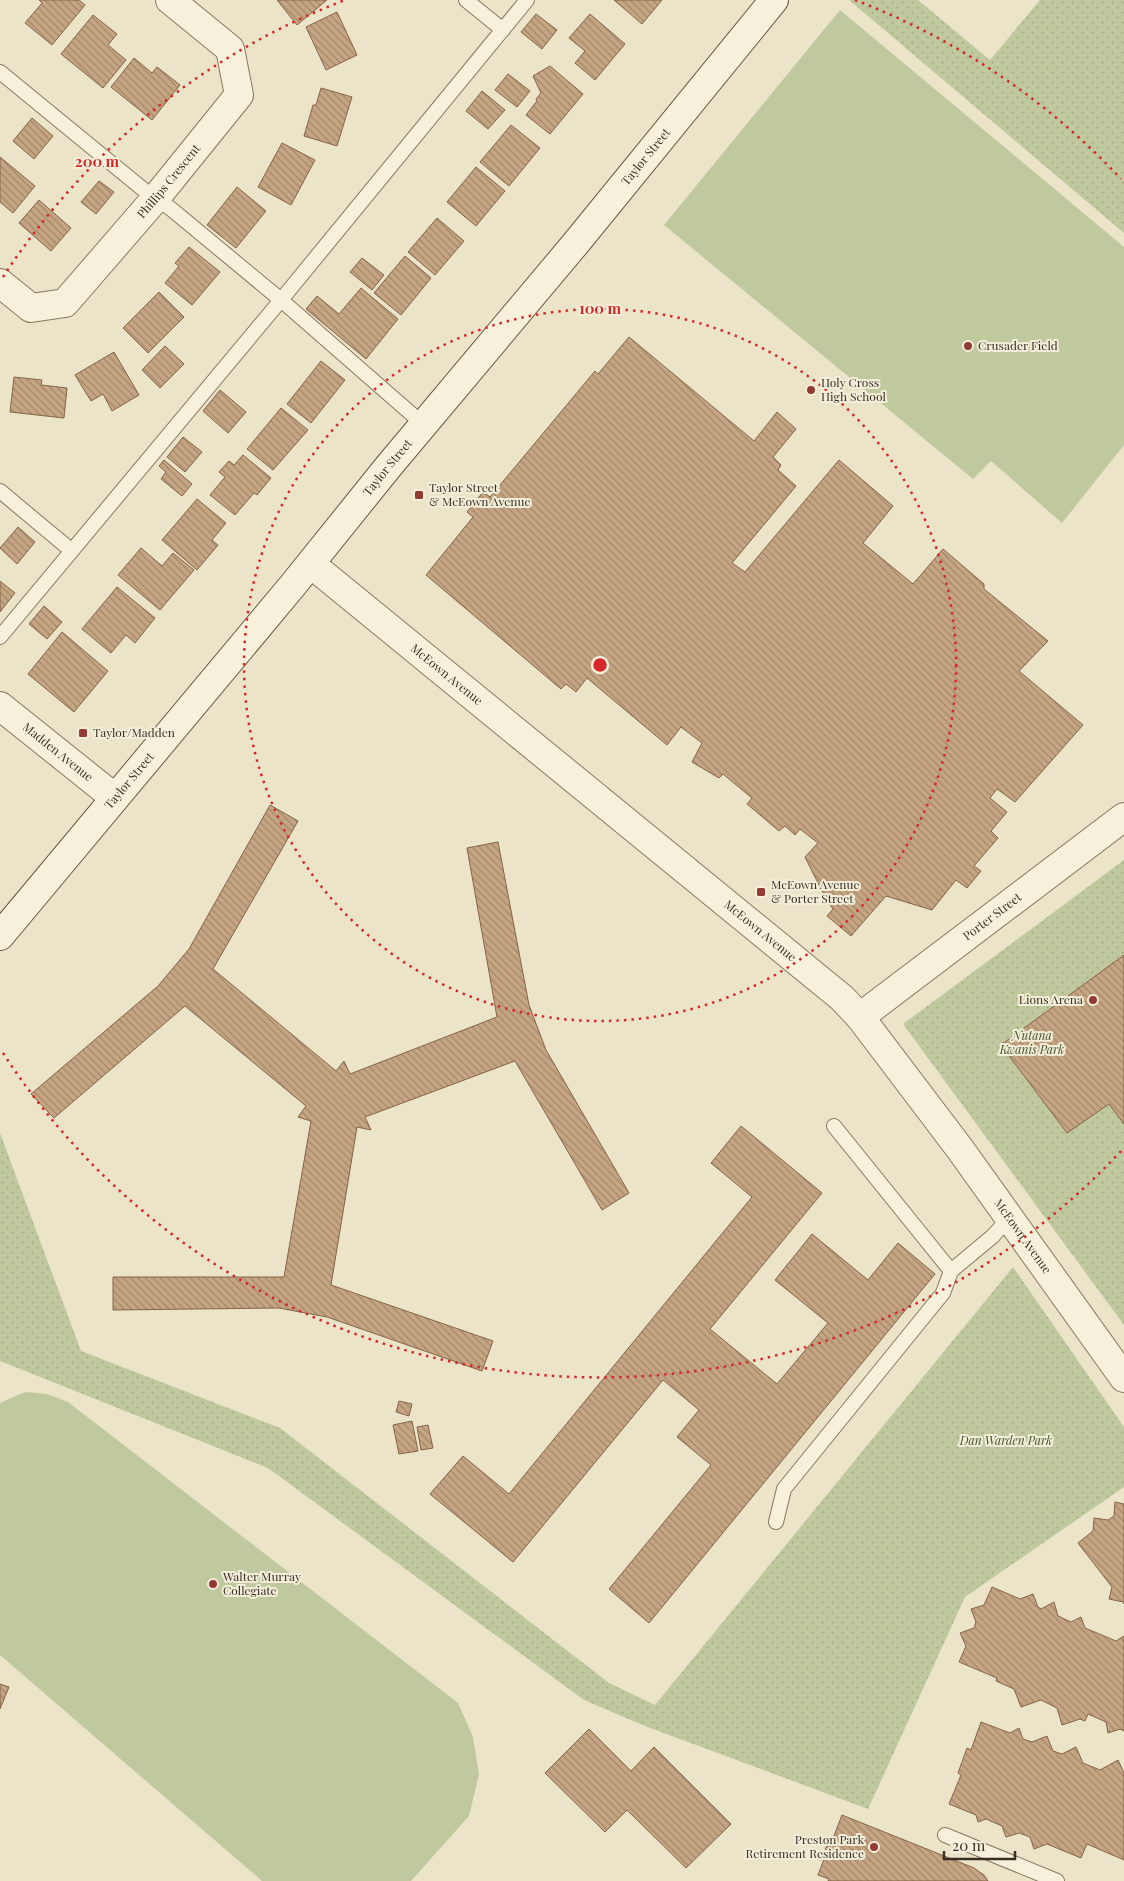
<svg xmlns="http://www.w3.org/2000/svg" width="1124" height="1881" font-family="'Playfair Display',serif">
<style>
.grass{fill:url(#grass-dots)}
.garden{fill:#c0c99e}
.building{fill:url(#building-back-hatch);stroke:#846447}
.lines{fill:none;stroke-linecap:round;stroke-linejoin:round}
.service-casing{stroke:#87785f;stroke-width:16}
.minor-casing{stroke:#87785f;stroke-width:30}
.secondary-casing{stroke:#695942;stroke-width:30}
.service{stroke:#f7f1dc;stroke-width:14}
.minor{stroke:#f7f1dc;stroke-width:28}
.secondary{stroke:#f7f1dc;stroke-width:28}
.ring{fill:none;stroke:#d62828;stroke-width:2.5;stroke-dasharray:2.5 5}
.poi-dot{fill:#913b34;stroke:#f3eed9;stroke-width:2}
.labels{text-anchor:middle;stroke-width:4;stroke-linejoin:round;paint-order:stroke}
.street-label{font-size:12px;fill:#382f22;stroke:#f3eed9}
.poi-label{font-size:12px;fill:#382f22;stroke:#f3eed9;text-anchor:start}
.park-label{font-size:12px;font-style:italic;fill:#45532a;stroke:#f3eed9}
.centre{fill:#d62828;stroke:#f3eed9;stroke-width:2.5}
.ring-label{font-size:15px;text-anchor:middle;font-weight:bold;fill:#d62828;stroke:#f3eed9;stroke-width:4;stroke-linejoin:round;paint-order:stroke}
</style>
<defs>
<pattern id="grass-dots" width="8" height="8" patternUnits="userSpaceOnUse" patternTransform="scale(1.25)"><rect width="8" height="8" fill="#c0c99e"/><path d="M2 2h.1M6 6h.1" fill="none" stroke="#a6ad88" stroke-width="1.8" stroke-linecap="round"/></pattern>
<pattern id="building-back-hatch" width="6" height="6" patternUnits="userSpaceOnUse" patternTransform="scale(1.25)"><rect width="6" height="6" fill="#c6a582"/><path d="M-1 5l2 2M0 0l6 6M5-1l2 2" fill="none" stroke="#a2876a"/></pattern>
</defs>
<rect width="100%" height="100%" fill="#ebe4c9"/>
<path class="grass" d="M 849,0 L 918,0 L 990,60 L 1040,0 L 1124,0 L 1124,233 Z
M 1124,860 L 1124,1325 L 903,1024 Z
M 0,1133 L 81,1351 L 280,1428 L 609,1683 L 655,1705 L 1013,1267 L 1124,1427 L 1124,1487 L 965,1597 L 868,1809 L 645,1726 L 584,1700 L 268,1468 L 0,1361 Z"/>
<path class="garden" d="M 840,10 L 1124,247 L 1124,445 L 1062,523 L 991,461 L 973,479 L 664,225 Z
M 25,1392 L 47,1394 L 68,1402 L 458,1703 L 473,1737 L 479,1774 L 469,1816 L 411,1881 L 262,1881 L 0,1655 L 0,1403 Z"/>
<path class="building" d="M 39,0 L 79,0 L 85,5 L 52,45 L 25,23 L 42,3 Z
M 277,0 L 327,0 L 297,25 Z
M 614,0 L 662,0 L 642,24 Z
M 337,12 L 357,55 L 326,70 L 306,27 Z
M 536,14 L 557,30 L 542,49 L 521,32 Z
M 590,14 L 625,44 L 595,80 L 575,63 L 585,51 L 569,38 Z
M 93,15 L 117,34 L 108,45 L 126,60 L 103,88 L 61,54 Z
M 134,58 L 152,73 L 157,67 L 180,85 L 152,120 L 111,87 Z
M 550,66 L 583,94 L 550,134 L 526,115 L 537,101 L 536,99 L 541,93 L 533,76 Z
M 508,74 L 530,91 L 517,107 L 495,90 Z
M 321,88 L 352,97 L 337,146 L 304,136 L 313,105 L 316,105 Z
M 482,91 L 505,110 L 488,129 L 466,111 Z
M 32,118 L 53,136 L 34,159 L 13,141 Z
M 511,125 L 540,148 L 509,186 L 480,162 Z
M 282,143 L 315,160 L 291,205 L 258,187 Z
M 0,157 L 35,186 L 13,213 L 0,202 Z
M 476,167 L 505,191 L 476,226 L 447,202 Z
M 99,181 L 114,192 L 96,214 L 81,202 Z
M 237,187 L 266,211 L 236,248 L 207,225 Z
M 39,200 L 71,228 L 51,251 L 19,223 Z
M 437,218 L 464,241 L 435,275 L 408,252 Z
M 189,247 L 220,272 L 192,305 L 165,283 L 179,266 L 175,263 Z
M 405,256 L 431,278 L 401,315 L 374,293 Z
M 362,258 L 384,275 L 372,290 L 350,272 Z
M 361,288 L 398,319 L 366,359 L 306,309 L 317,296 L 339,314 Z
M 159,292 L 184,317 L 148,353 L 123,328 Z
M 629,337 L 754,441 L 777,412 L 796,429 L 773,457 L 781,465 L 778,470 L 796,486 L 732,563 L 745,572 L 839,460 L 893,506 L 863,543 L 913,584 L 943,549 L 984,584 L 984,589 L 1048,641 L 1019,671 L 1083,725 L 1015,802 L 997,789 L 990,798 L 1007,812 L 991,831 L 998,838 L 974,866 L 981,871 L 967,888 L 956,880 L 932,910 L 886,896 L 851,936 L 827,916 L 833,909 L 827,901 L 805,857 L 818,843 L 800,829 L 795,835 L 785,826 L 779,831 L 747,804 L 752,798 L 723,774 L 719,778 L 692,762 L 702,743 L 681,727 L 667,745 L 587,678 L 576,692 L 566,684 L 561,689 L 426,575 L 473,517 L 467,512 L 483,492 L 490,497 L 595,371 L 598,374 Z
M 165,346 L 184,364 L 160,388 L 142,370 Z
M 114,352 L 139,395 L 112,411 L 103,394 L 91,401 L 75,375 Z
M 321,361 L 345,380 L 311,423 L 287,404 Z
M 14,377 L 42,380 L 41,385 L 67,388 L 64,418 L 10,412 Z
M 220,390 L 246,412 L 228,433 L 203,411 Z
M 281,408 L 308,430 L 273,470 L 247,449 Z
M 183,437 L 202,452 L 185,472 L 167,457 Z
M 243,455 L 271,478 L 257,495 L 254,493 L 235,515 L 210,495 L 225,477 L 219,472 L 229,461 L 234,465 Z
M 164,460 L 192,484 L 182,496 L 161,479 L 166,472 L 159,466 Z
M 197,499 L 226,523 L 212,540 L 218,545 L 197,570 L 162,540 Z
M 18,527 L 35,542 L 17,564 L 0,548 Z
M 141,548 L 162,566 L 173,553 L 194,570 L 160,610 L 118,575 Z
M 0,581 L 15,593 L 0,612 Z
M 117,587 L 155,618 L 135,643 L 126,635 L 111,653 L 82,629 Z
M 44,606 L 62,622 L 47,639 L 29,624 Z
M 62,632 L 108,671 L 74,712 L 28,674 Z
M 270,805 L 298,821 L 213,969 L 336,1071 L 344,1061 L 350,1074 L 497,1017 L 467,848 L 498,842 L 529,1005 L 546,1050 L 629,1193 L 602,1210 L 515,1061 L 365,1117 L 371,1130 L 357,1127 L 331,1285 L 493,1341 L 482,1371 L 327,1317 L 279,1308 L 113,1310 L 113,1277 L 284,1277 L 311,1121 L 298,1117 L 306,1106 L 185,1006 L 54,1118 L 31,1094 L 158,986 L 189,949 Z
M 1124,955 L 1124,1124 L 1109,1104 L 1067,1133 L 1001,1045 Z
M 741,1126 L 822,1193 L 710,1329 L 777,1384 L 828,1323 L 775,1280 L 812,1234 L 868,1280 L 898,1243 L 935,1274 L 649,1623 L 609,1589 L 711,1465 L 677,1437 L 699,1410 L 663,1380 L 513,1562 L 430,1494 L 463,1456 L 509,1494 L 752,1197 L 711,1163 Z
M 399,1401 L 412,1404 L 409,1416 L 396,1412 Z
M 412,1421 L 418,1451 L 399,1454 L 393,1425 Z
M 428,1425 L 433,1448 L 421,1450 L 417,1427 Z
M 1115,1502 L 1124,1504 L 1124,1604 L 1123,1602 L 1109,1599 L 1112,1587 L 1078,1543 L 1093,1531 L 1094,1518 L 1108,1520 L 1114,1516 Z
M 992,1587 L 1020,1599 L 1033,1594 L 1038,1607 L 1041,1609 L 1054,1602 L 1058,1616 L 1071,1622 L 1081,1617 L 1085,1628 L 1116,1641 L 1124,1636 L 1124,1731 L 1120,1729 L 1108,1733 L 1106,1722 L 1088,1714 L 1085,1721 L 1080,1719 L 1062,1725 L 1057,1708 L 1041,1700 L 1021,1707 L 1014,1689 L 996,1681 L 997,1678 L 959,1662 L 966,1646 L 960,1633 L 974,1628 L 976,1622 L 971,1609 L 984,1605 Z
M 0,1684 L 9,1687 L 0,1709 Z
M 981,1722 L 1010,1733 L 1019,1728 L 1023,1739 L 1032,1742 L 1047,1736 L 1053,1751 L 1062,1754 L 1076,1747 L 1083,1763 L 1100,1770 L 1118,1760 L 1124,1773 L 1124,1860 L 1087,1844 L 1081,1858 L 1047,1844 L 1034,1849 L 1030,1837 L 1019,1833 L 1006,1837 L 1002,1826 L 986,1819 L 978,1822 L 976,1815 L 949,1804 L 961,1775 L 958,1773 L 967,1748 L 971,1750 Z
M 589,1729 L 631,1771 L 654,1747 L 731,1824 L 686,1868 L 627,1810 L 605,1832 L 545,1773 Z
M 842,1815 L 974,1868 L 984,1875 L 988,1881 L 828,1881 L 829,1879 L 818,1875 L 826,1854 L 824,1853 L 829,1840 L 832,1841 Z"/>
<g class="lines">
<defs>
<path id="service" d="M 466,0 L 503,30
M 0,72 L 155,199 L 170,208 L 281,300 L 423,424
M 0,491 L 72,551
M 0,637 L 281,300 L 527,0
M 834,1126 L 951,1271
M 776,1522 L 784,1489 L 943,1293 L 951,1271 L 993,1236 L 1009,1218
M 945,1835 L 1057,1881"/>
<g id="minor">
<path id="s1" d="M 0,283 L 31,308 L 65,303 L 155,199 L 239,95 L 230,49 L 170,0"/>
<path id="s2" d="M 311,564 L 842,998 L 860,1017 L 960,1149 L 1124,1378"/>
<path id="s3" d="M 0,706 L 115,798"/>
<path id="s4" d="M 860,1017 L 1124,817"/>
</g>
<g id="secondary">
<path id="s5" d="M 0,936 L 293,585 L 388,467 L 576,243 L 774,0"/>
</g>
</defs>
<use href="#service" class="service-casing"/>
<use href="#minor" class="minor-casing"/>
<use href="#secondary" class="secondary-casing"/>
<use href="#service" class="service"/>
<use href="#minor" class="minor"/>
<use href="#secondary" class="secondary"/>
</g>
<g class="ring">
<circle cx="600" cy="665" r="356"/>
<path d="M1121 1151A712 712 0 0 1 3 1053M3 277A712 712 0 0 1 345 0M855 0A712 712 0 0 1 1121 179"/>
</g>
<g class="poi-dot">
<circle cx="968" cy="346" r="5"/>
<circle cx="811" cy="390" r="5"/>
<rect x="414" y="490" width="10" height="10" rx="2.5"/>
<rect x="78" y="728" width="10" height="10" rx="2.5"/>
<rect x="756" y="887" width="10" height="10" rx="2.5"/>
<circle cx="1093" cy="1000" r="5"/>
<circle cx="213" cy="1584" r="5"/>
<circle cx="874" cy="1847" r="5"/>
</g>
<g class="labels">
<g class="street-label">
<text dy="4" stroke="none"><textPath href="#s5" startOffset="1012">Taylor Street</textPath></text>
<text dy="4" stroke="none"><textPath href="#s1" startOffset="234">Phillips Crescent</textPath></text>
<text dy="4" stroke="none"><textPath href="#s5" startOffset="608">Taylor Street</textPath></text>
<text dy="4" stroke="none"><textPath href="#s2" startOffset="175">McEown Avenue</textPath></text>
<text dy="4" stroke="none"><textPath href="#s3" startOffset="74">Madden Avenue</textPath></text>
<text dy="4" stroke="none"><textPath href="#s5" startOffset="202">Taylor Street</textPath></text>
<text dy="4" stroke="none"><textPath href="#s4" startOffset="166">Porter Street</textPath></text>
<text dy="4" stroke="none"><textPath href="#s2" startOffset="580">McEown Avenue</textPath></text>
<text dy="4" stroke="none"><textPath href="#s2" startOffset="985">McEown Avenue</textPath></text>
</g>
<g class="poi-label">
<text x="978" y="350">Crusader Field</text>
<text x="821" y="387">Holy Cross<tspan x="821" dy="14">High School</tspan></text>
<text x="429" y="492">Taylor Street<tspan x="429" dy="14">&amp; McEown Avenue</tspan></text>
<text x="93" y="737">Taylor/Madden</text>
<text x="771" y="889">McEown Avenue<tspan x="771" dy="14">&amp; Porter Street</tspan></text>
<text x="1083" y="1004" text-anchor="end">Lions Arena</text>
<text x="223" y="1581">Walter Murray<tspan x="223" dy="14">Collegiate</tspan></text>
<text x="864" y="1844" text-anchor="end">Preston Park<tspan x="864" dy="14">Retirement Residence</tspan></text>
</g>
<g class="park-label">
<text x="1032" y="1040">Nutana<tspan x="1032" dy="14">Kwanis Park</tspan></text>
<text x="1006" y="1445">Dan Warden Park</text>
</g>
</g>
<circle cx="600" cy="665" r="8" class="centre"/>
<g class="ring-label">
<text x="97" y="167">200 m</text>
<text x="600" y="314">100 m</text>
</g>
<path d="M944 1851v8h71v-8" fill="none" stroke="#382f22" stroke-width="2.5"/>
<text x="952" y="1851" font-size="15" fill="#382f22" stroke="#f3eed9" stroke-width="4" paint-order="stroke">20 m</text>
</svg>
